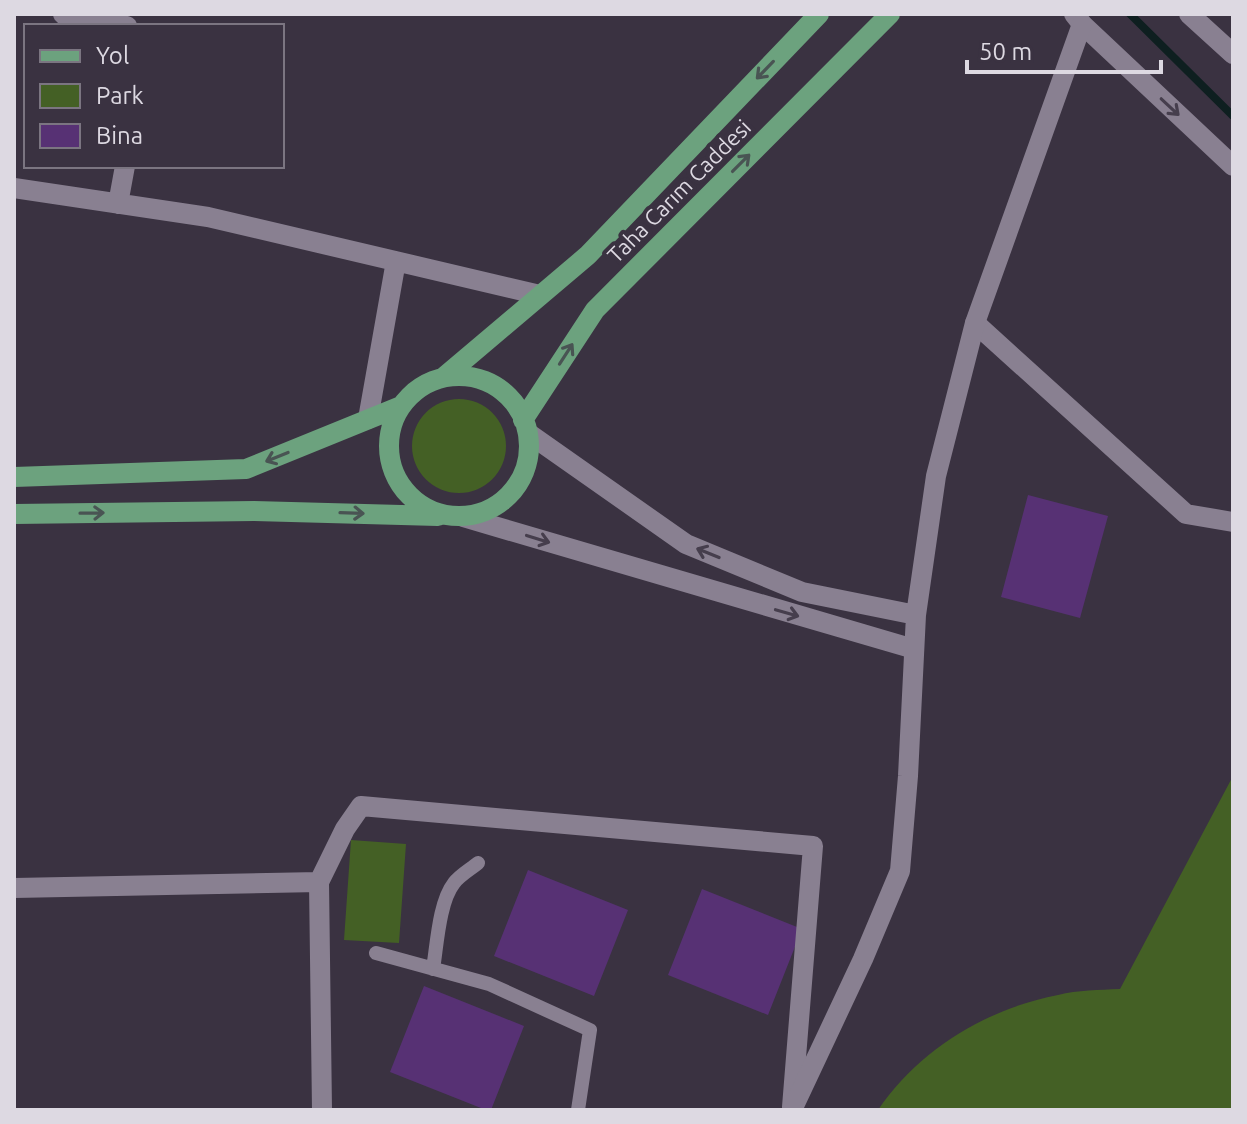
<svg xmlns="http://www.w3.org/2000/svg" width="1247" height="1124" font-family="Ubuntu,sans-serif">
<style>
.green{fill:#446025}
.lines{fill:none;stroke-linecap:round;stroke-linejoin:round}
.stream{stroke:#0e1f20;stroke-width:8}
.building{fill:#573174}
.service{stroke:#898091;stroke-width:14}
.minor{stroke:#898091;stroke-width:20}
.tertiary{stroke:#898091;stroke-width:20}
.primary{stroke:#6ca27e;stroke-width:20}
.oneway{stroke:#495453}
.oneway2{stroke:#463e4d}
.labels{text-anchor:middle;stroke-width:8;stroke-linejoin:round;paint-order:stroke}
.street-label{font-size:22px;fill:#ddd9e2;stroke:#3a3241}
</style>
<rect width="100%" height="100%" fill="#3a3241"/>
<path class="green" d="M412 446a47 47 0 1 1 94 0a47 47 0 1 1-94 0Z
M 1233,776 L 1233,1110 L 878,1110 C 920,1049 986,1009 1058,995 C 1078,990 1099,990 1120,989 Z
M 351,840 L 406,844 L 399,943 L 344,940 Z"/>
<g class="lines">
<path class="stream" d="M 1130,14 L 1233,116"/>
</g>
<path class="building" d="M 1028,495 L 1108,516 L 1080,618 L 1001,597 Z
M 528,870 L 628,910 L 594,996 L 494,956 Z
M 702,889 L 802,929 L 768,1015 L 668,975 Z
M 424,986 L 524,1026 L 491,1110 L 486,1110 L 390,1072 Z"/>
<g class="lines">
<path class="service" d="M 376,953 L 489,984 L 590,1030 L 578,1110
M 433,969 C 437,945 439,902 454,883 C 460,875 471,869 478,863"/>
<path class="minor" d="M 63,14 L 127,26
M 1074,14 L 1082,24 L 1233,166
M 1189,14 L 1233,54
M 14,188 L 208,217 L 540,295
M 118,204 L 125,166
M 975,323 L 1186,514 L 1233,522
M 368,419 L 396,261
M 319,882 L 345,829 L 361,806 L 813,846 L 792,1107
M 14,888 L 319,882 L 322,1110"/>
<path class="tertiary" d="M 528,433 L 686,544 L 802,592 L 916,615
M 463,517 L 914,649
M 792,1110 L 863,959 L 900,871 L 908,776 L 916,615 L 936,476 L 975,323 L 1082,24"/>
<path class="primary" d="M389 446a70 70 0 1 1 140 0a70 70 0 1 1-140 0Z
M 444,377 L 588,255 L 819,14
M 523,420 L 595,310 L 890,14
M 14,477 L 246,469 L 401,406
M 14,514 L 254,511 L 438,516"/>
</g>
<defs><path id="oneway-shaft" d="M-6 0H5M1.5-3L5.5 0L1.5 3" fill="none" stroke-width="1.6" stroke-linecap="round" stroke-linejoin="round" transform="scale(2)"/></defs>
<g class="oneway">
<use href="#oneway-shaft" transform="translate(765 70) rotate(134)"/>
<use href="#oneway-shaft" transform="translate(741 163) rotate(-45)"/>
<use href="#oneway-shaft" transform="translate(566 354) rotate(-57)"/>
<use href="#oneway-shaft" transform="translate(277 457) rotate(158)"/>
<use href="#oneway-shaft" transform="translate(92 513) rotate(-1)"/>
<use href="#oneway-shaft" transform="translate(352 513) rotate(2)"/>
</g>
<g class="oneway2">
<use href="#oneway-shaft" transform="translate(1170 107) rotate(43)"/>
<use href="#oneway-shaft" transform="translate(538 539) rotate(17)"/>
<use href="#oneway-shaft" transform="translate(708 553) rotate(-158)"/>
<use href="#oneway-shaft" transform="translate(787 613) rotate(16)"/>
</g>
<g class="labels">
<g class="street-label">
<text transform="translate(679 191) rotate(-45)" y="8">Taha Carım Caddesi</text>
</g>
</g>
<rect width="1247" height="1124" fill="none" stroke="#ddd9e2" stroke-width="32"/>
<rect x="24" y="24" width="260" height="144" fill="#3a3241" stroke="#7b7581" stroke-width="2"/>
<rect x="40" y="50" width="40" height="12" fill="#6ca27e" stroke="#7b7581" stroke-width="2"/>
<text x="96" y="64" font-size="24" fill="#ddd9e2">Yol</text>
<rect x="40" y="84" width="40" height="24" fill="#446025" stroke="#7b7581" stroke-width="2"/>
<text x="96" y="104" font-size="24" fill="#ddd9e2">Park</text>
<rect x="40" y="124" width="40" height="24" fill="#573174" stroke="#7b7581" stroke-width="2"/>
<text x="96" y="144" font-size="24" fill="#ddd9e2">Bina</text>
<path d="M967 60v12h194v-12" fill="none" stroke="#ddd9e2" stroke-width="4"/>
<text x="979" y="60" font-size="24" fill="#ddd9e2" stroke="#3a3241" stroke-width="6" paint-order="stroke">50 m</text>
</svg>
